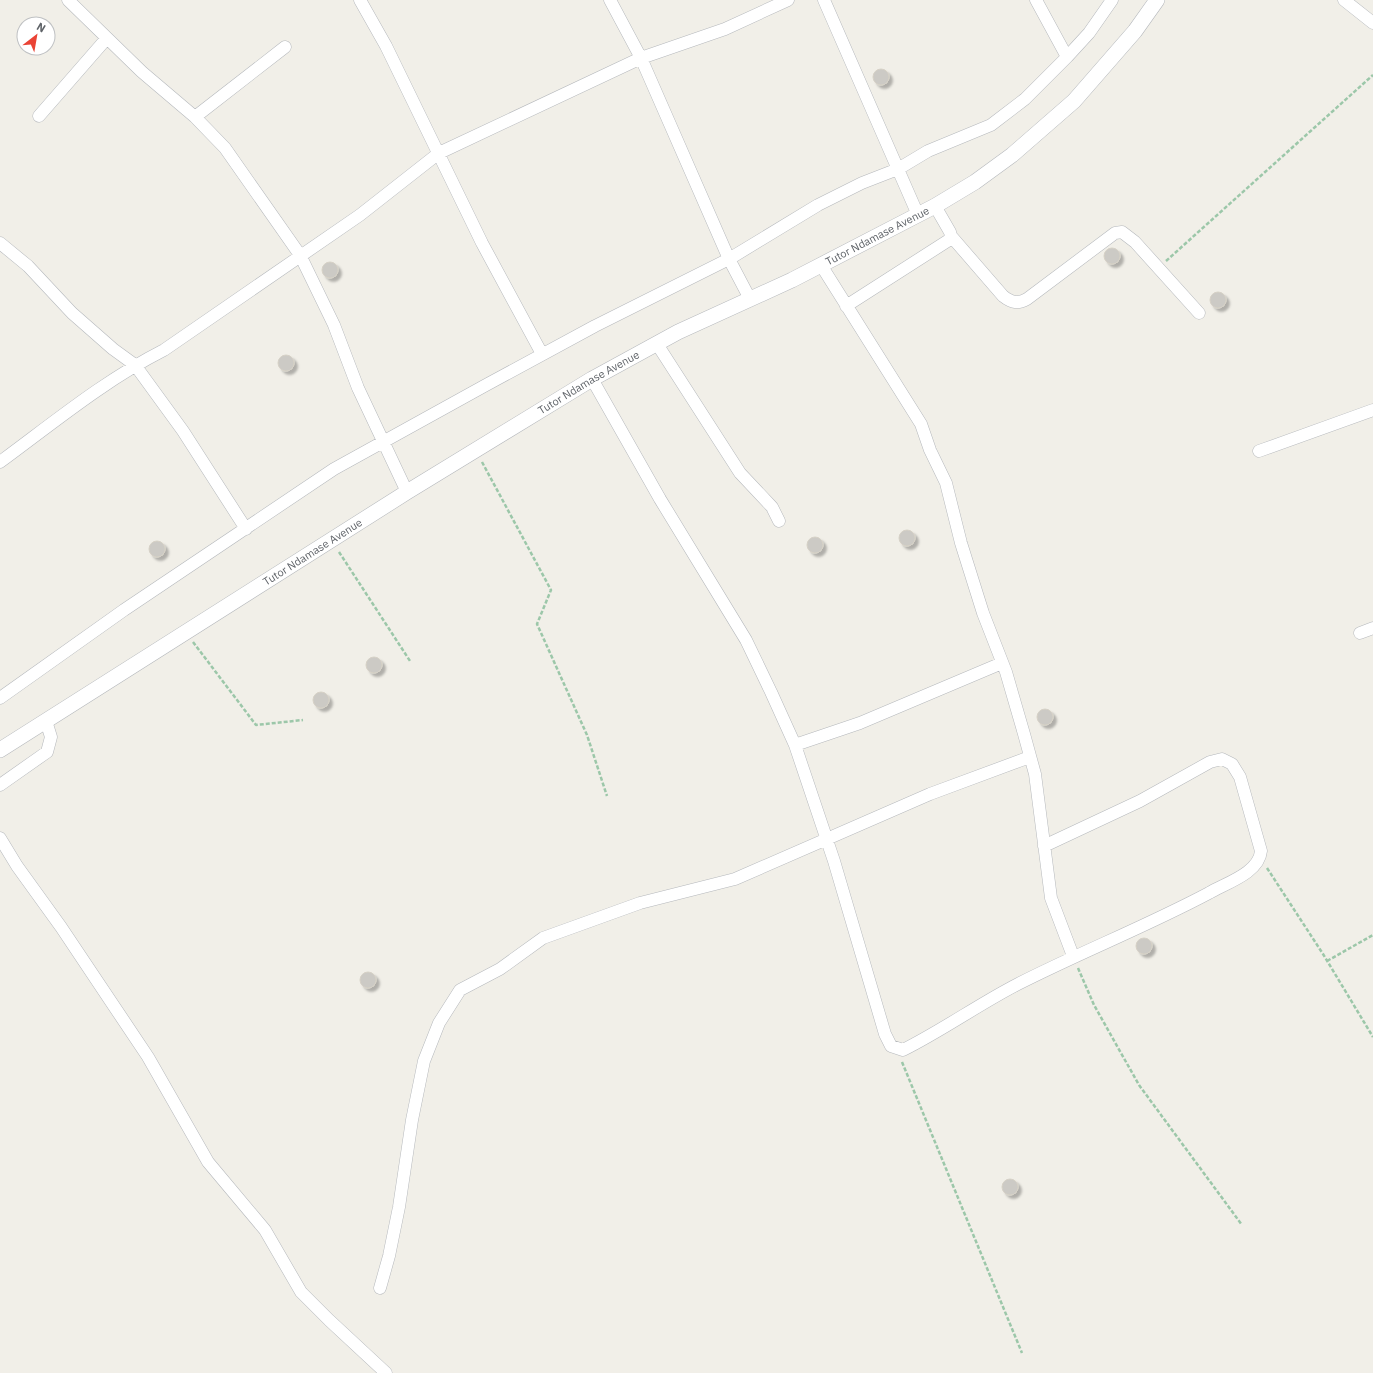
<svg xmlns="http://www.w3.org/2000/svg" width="1373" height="1373" font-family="'IBM Plex Sans',sans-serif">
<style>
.building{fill:#cccac5;stroke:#d6d1c6;filter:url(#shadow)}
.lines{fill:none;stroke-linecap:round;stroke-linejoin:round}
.minor-casing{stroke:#b5b8bc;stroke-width:13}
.tertiary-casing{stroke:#b5b8bc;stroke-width:16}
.path{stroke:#9cc7a9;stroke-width:2.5;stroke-dasharray:4 2;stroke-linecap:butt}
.minor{stroke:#fff;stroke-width:12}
.tertiary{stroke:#fff;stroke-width:15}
.labels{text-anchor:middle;stroke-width:4;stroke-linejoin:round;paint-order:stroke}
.street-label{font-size:11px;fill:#5f6368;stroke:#fff}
</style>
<defs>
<filter id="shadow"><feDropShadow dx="3.5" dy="3.5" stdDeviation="1" flood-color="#0004"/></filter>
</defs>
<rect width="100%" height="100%" fill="#f1efe8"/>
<path class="building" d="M873 77a8 8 0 1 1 16 0a8 8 0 1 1-16 0Z
M1104 256a8 8 0 1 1 16 0a8 8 0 1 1-16 0Z
M322 270a8 8 0 1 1 16 0a8 8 0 1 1-16 0Z
M1210 300a8 8 0 1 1 16 0a8 8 0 1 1-16 0Z
M278 363a8 8 0 1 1 16 0a8 8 0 1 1-16 0Z
M899 538a8 8 0 1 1 16 0a8 8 0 1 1-16 0Z
M807 545a8 8 0 1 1 16 0a8 8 0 1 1-16 0Z
M149 549a8 8 0 1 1 16 0a8 8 0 1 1-16 0Z
M366 665a8 8 0 1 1 16 0a8 8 0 1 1-16 0Z
M313 700a8 8 0 1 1 16 0a8 8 0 1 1-16 0Z
M1037 717a8 8 0 1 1 16 0a8 8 0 1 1-16 0Z
M1136 946a8 8 0 1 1 16 0a8 8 0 1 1-16 0Z
M360 980a8 8 0 1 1 16 0a8 8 0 1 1-16 0Z
M1002 1187a8 8 0 1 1 16 0a8 8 0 1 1-16 0Z"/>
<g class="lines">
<defs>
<path id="minor" d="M 68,0 L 142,72 L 195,117 L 225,148 L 300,255 L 334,325 L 358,388 L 407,492
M 360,0 L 386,46 L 482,243 L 542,354
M 610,0 L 641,58 L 729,259 L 750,299
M 824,0 L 918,215
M 1036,0 L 1067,57
M 1344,0 L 1373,23
M 39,116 L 107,38
M 195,117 L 285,47
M 951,236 L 1003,296 C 1012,303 1018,304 1027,299 L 1115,233 L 1122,232 L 1135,242 L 1199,313
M 0,243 L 28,266 L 72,313 L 113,349 L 135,365 L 183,431 L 246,529
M 821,265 L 921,424 L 930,450 L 946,483 L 961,543 L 983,613 L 1006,672 L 1024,734 L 1035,774 L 1051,898 L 1073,956
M 846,306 L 949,240 L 951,236 L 950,232 L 935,206
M 657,344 L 740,473 L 772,507 L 779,521
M 592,379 L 660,499 L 746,640 L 771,692 L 795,745 L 834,861 L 885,1034 L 891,1046 L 903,1050 C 943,1030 979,1004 1018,984 C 1081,952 1147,926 1209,893 C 1226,883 1259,873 1261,851 L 1240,777 L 1232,764 L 1222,759 L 1210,762 L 1140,801 L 1044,846
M 1259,451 L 1373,410
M 0,462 C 53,423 105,380 164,350 L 360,215 L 439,153 L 641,58 L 725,29 L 788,0
M 1360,633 L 1373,628
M 0,698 L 124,610 L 334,469 L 486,385 L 595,326 L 729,259 L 818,205 L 862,183 L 898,169 L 928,151 L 991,125 L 1025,99 L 1067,57 L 1089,33 L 1112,0
M 795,745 L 860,723 L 1002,663
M 0,785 L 47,752 L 51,737 L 46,721
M 0,838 L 17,866 L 61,927 L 148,1057 L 208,1162 L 265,1230 L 301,1292 L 329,1320 L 386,1373
M 380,1288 L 389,1256 L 399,1207 L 412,1120 L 424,1061 L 439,1023 L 460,990 L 500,969 L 543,938 L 640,903 L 735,879 L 930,794 L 1030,757"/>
<g id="tertiary">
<path id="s1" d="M 0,750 L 407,492 L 592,379 L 678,332 L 792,280 L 935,206 L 975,182 L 1012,155 L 1074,101 L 1135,31 L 1157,0"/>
</g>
</defs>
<use href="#minor" class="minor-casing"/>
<use href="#tertiary" class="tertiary-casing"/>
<path class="path" d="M 1166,261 L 1373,75
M 482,462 L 551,590 L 537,624 L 587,735 L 607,796
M 339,552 L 410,661
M 193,642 L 256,725 L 303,720
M 1267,868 L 1323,954 L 1373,1037
M 1327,961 L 1373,935
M 1078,968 L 1094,1005 L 1139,1085 L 1242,1225
M 902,1062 L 1022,1353"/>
<use href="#minor" class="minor"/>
<use href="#tertiary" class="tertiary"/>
</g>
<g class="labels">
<g class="street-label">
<text dy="4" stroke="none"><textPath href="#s1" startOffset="1018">Tutor Ndamase Avenue</textPath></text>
<text dy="4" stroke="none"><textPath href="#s1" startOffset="694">Tutor Ndamase Avenue</textPath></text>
<text dy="4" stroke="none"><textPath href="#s1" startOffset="370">Tutor Ndamase Avenue</textPath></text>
</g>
</g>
<g transform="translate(36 36) rotate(31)"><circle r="19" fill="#ffffff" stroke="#bfc1c3"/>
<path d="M0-3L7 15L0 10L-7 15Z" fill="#ea4335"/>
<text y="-6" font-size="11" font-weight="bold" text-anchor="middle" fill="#5f6368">N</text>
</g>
</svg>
